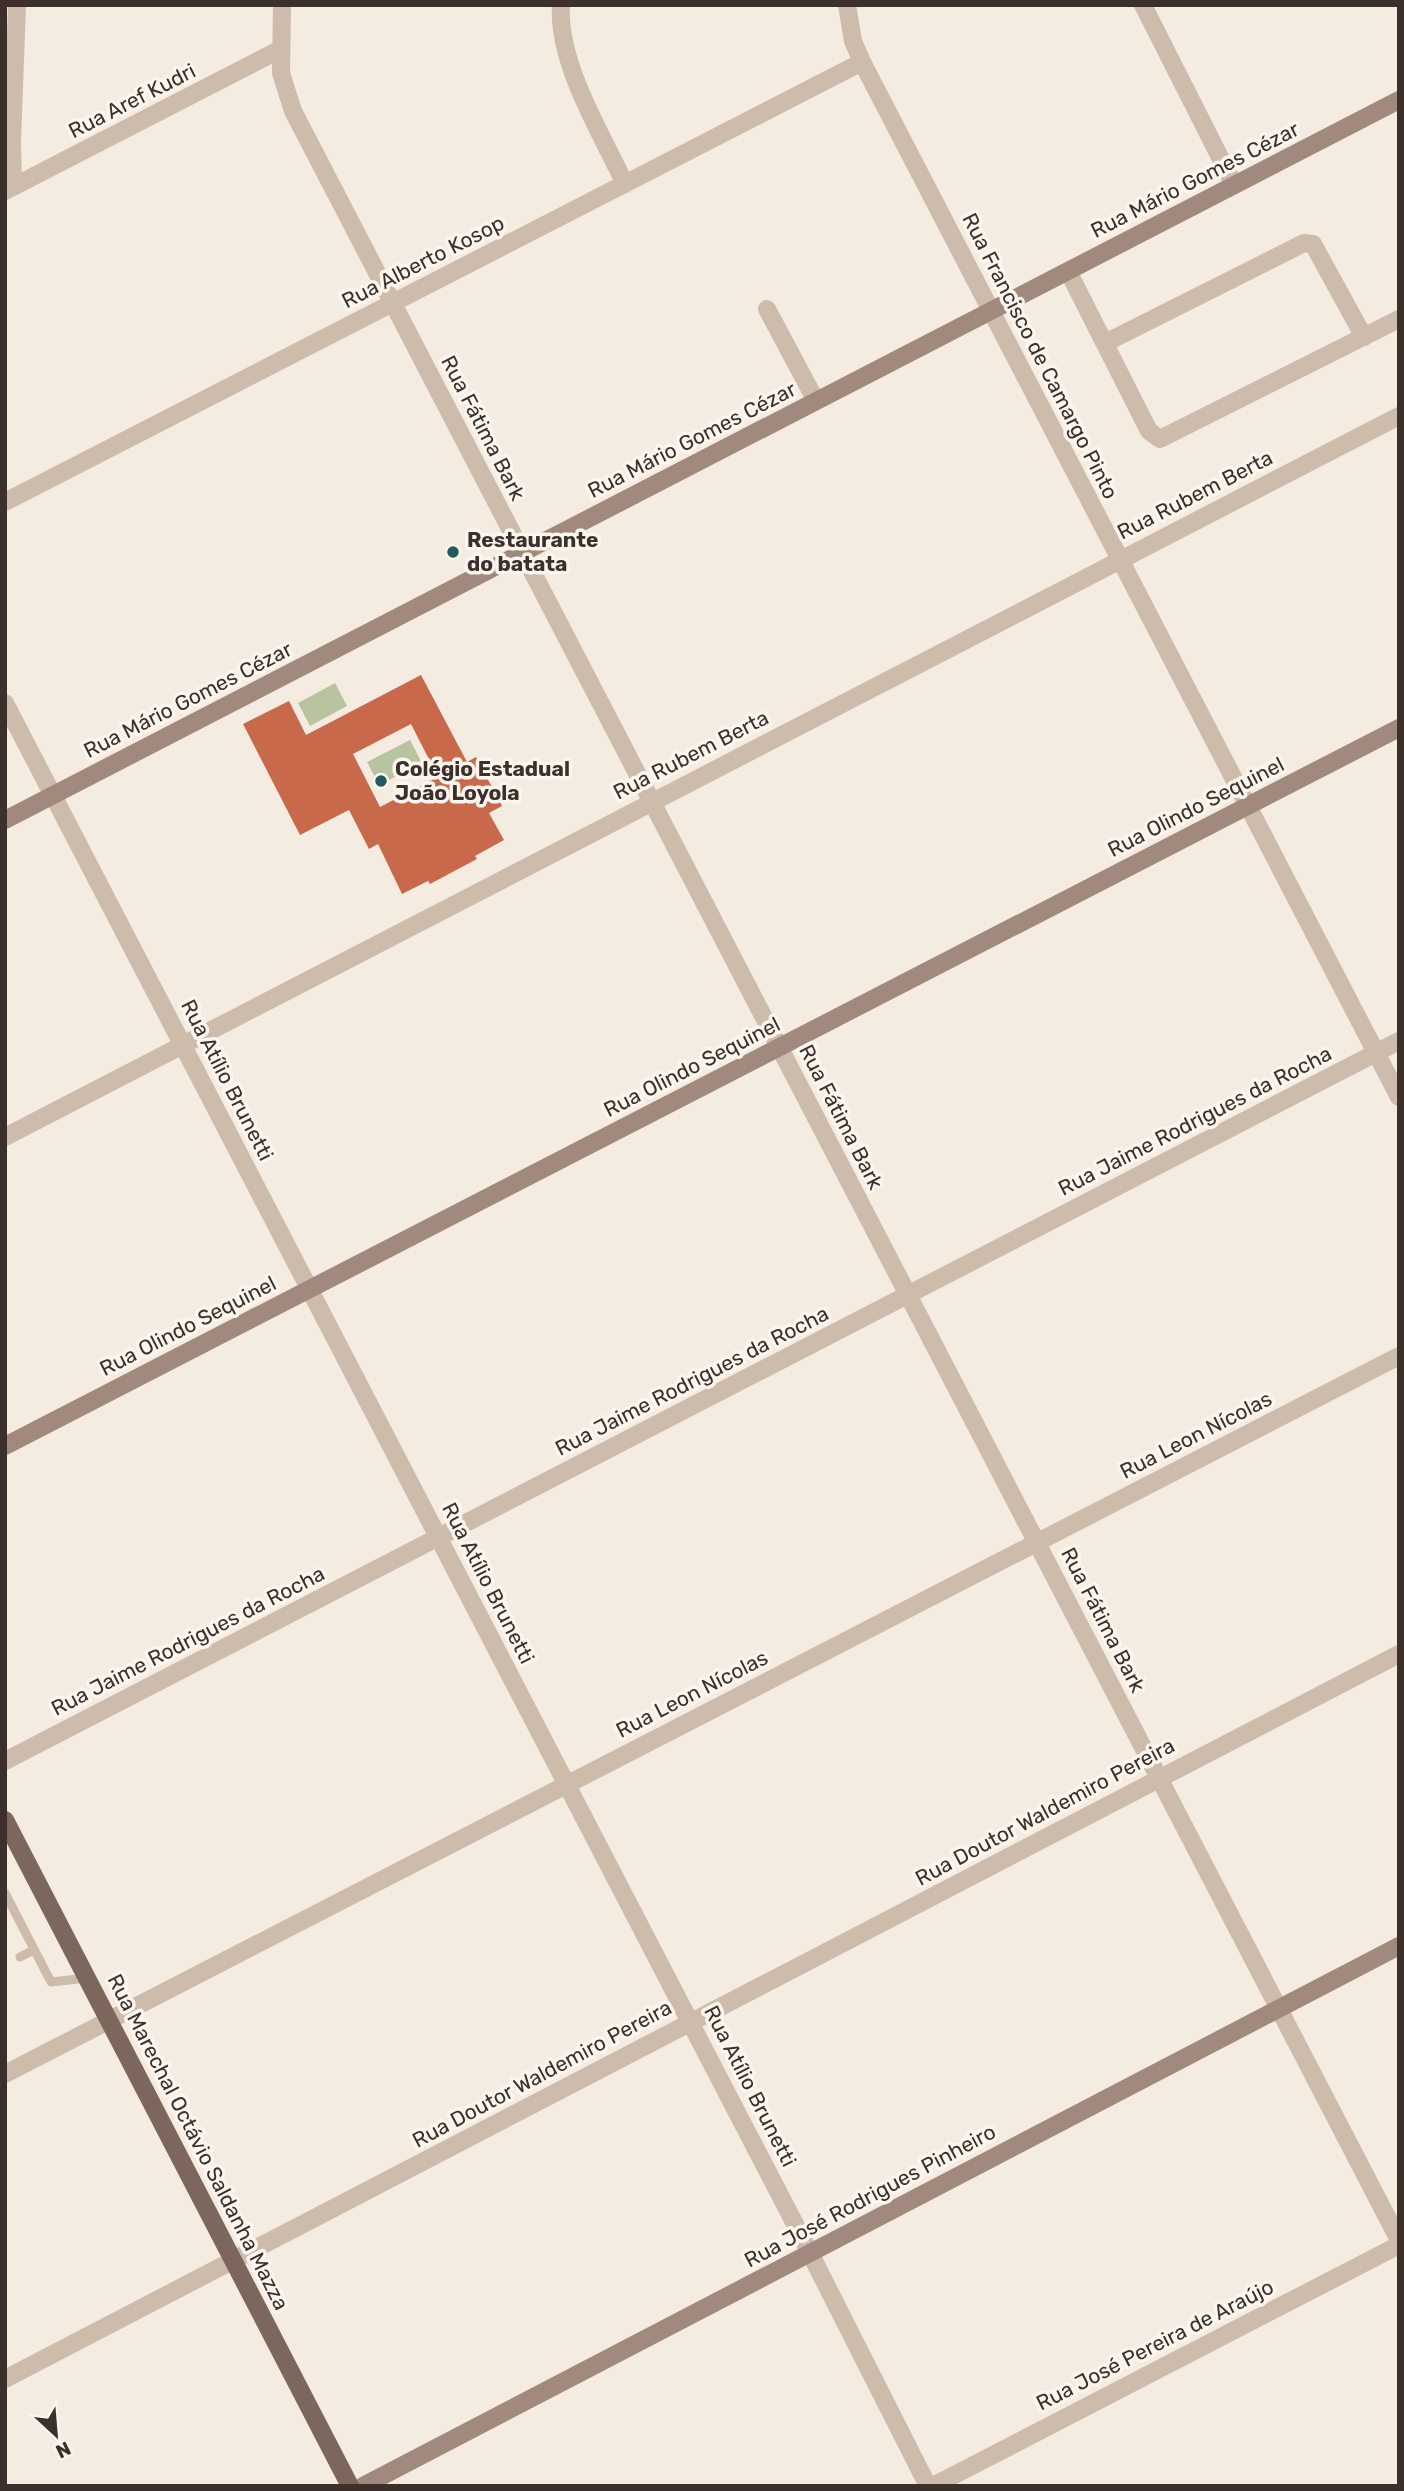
<svg xmlns="http://www.w3.org/2000/svg" width="1404" height="2491" font-family="Rubik,sans-serif">
<style>
.green{fill:#b8c4a0}
.building{fill:#c8694b;fill-rule:evenodd}
.lines{fill:none;stroke-linecap:round;stroke-linejoin:round}
.lane{stroke:#cdbbac;stroke-width:9}
.street{stroke:#cdbbac;stroke-width:18}
.secondary{stroke:#a18a7d;stroke-width:18}
.primary{stroke:#7d675c;stroke-width:18}
.poi-dot{fill:#1f5a5e;stroke:#fbf5ee;stroke-width:2.5}
.labels{text-anchor:middle;stroke-width:7;stroke-linejoin:round;paint-order:stroke}
.street-label{font-size:21px;fill:#3b302b;stroke:#fbf5ee}
.poi-label{font-size:21px;font-weight:bold;fill:#3b302b;stroke:#fbf5ee;text-anchor:start}
</style>
<rect width="100%" height="100%" fill="#f4ebe1"/>
<path class="green" d="M 335,683 L 347,706 L 310,726 L 298,703 Z
M 410,740 L 422,763 L 379,785 L 367,762 Z"/>
<path class="building" d="M 421,675 L 467,762 L 476,757 L 502,806 L 489,813 L 504,840 L 475,856 L 477,859 L 430,884 L 428,881 L 402,894 L 378,844 L 369,849 L 349,810 L 300,835 L 243,724 L 289,701 L 306,735 ZM 411,724 L 438,777 L 380,807 L 353,754 Z"/>
<g class="lines">
<path class="lane" d="M 5,1893 L 51,1982 L 87,1978
M 20,1957 L 34,1950"/>
<path class="street" d="M 282,5 L 281,73 L 293,111 L 1399,2240
M 561,5 C 557,62 601,133 625,184
M 847,5 L 853,41 L 862,62 L 1399,1097
M 1143,5 L 1234,185
M 13,187 L 12,142 L 17,5
M 5,191 L 279,50
M 1068,271 L 1149,431 L 1160,439 L 1399,319
M 767,309 L 816,401
M 1105,343 L 1304,243 L 1313,244 L 1364,337
M 5,502 L 862,62
M 5,703 L 810,2253 L 928,2486
M 5,1137 L 1399,416
M 5,1761 L 1399,1041
M 5,2074 L 1399,1356
M 5,2379 L 1399,1654
M 933,2486 L 1399,2245"/>
<path class="secondary" d="M 5,820 L 1399,100
M 5,1446 L 1399,728
M 363,2486 L 1399,1946"/>
<path class="primary" d="M 5,1820 L 350,2486"/>
</g>
<g class="poi-dot">
<circle cx="453" cy="552" r="7"/>
<circle cx="381" cy="781" r="7"/>
</g>
<g class="labels">
<g class="street-label">
<text transform="translate(132 101) rotate(-27)" y="7">Rua Aref Kudri</text>
<text transform="translate(1195 180) rotate(-27)" y="7">Rua Mário Gomes Cézar</text>
<text transform="translate(423 262) rotate(-27)" y="7">Rua Alberto Kosop</text>
<text transform="translate(1040 356) rotate(63)" y="7">Rua Francisco de Camargo Pinto</text>
<text transform="translate(483 428) rotate(63)" y="7">Rua Fátima Bark</text>
<text transform="translate(692 440) rotate(-27)" y="7">Rua Mário Gomes Cézar</text>
<text transform="translate(1195 495) rotate(-27)" y="7">Rua Rubem Berta</text>
<text transform="translate(188 700) rotate(-27)" y="7">Rua Mário Gomes Cézar</text>
<text transform="translate(691 755) rotate(-27)" y="7">Rua Rubem Berta</text>
<text transform="translate(1196 807) rotate(-27)" y="7">Rua Olindo Sequinel</text>
<text transform="translate(692 1067) rotate(-27)" y="7">Rua Olindo Sequinel</text>
<text transform="translate(227 1080) rotate(63)" y="7">Rua Atílio Brunetti</text>
<text transform="translate(841 1117) rotate(63)" y="7">Rua Fátima Bark</text>
<text transform="translate(1195 1121) rotate(-27)" y="7">Rua Jaime Rodrigues da Rocha</text>
<text transform="translate(188 1326) rotate(-27)" y="7">Rua Olindo Sequinel</text>
<text transform="translate(692 1381) rotate(-27)" y="7">Rua Jaime Rodrigues da Rocha</text>
<text transform="translate(1196 1435) rotate(-27)" y="7">Rua Leon Nícolas</text>
<text transform="translate(488 1583) rotate(63)" y="7">Rua Atílio Brunetti</text>
<text transform="translate(1103 1620) rotate(63)" y="7">Rua Fátima Bark</text>
<text transform="translate(188 1641) rotate(-27)" y="7">Rua Jaime Rodrigues da Rocha</text>
<text transform="translate(692 1694) rotate(-27)" y="7">Rua Leon Nícolas</text>
<text transform="translate(1045 1812) rotate(-28)" y="7">Rua Doutor Waldemiro Pereira</text>
<text transform="translate(542 2074) rotate(-28)" y="7">Rua Doutor Waldemiro Pereira</text>
<text transform="translate(750 2086) rotate(63)" y="7">Rua Atílio Brunetti</text>
<text transform="translate(198 2142) rotate(63)" y="7">Rua Marechal Octávio Saldanha Mazza</text>
<text transform="translate(870 2196) rotate(-28)" y="7">Rua José Rodrigues Pinheiro</text>
<text transform="translate(1155 2345) rotate(-27)" y="7">Rua José Pereira de Araújo</text>
</g>
<g class="poi-label">
<text x="467" y="547">Restaurante<tspan x="467" dy="24">do batata</tspan></text>
<text x="395" y="776">Colégio Estadual<tspan x="395" dy="24">João Loyola</tspan></text>
</g>
</g>
<rect width="1404" height="2491" fill="none" stroke="#3b302b" stroke-width="14"/>
<g transform="translate(56 2435) rotate(154)" stroke="#fbf5ee" stroke-width="5" paint-order="stroke">
<path d="M0-5L12 26L0 18L-12 26Z" fill="#3b302b"/>
<text y="-10" font-size="19" font-weight="bold" text-anchor="middle" fill="#3b302b">N</text>
</g>
</svg>
